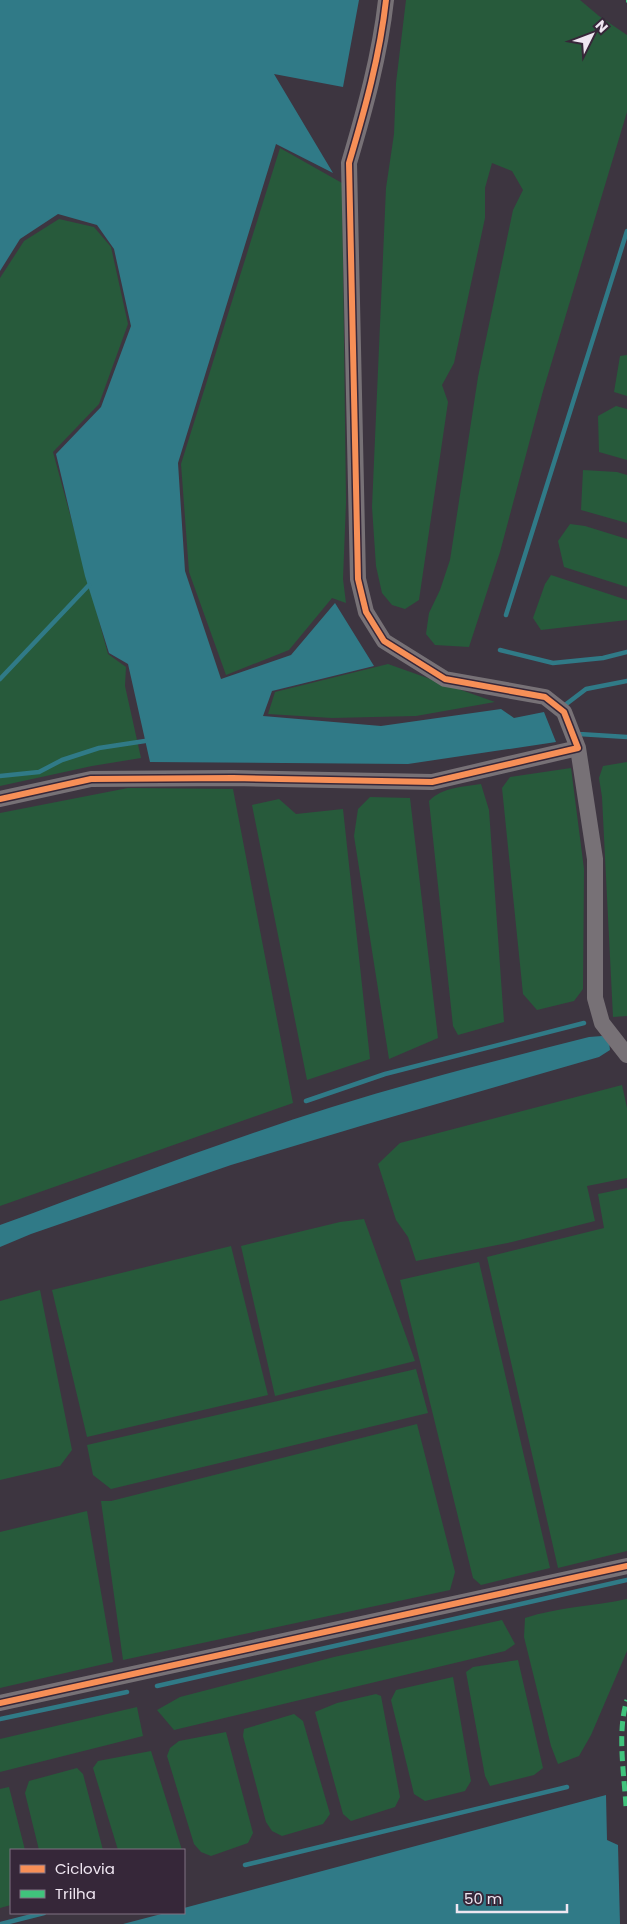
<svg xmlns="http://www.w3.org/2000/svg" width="627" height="1924" font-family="Poppins,sans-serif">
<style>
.green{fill:#275a3b}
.water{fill:#307a87}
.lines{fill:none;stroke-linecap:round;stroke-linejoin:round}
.stream{stroke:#307a87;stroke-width:4.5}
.street{stroke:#777176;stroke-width:16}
.quiet{stroke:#40c37c;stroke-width:5;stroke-dasharray:10 5;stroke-linecap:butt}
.cycleway-casing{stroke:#362739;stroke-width:9}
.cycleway{stroke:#f78f57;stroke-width:6}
</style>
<rect width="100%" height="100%" fill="#3d3540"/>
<path class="green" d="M 406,0 L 580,0 L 599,16 L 627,35 L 627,112 L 543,391 L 500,552 L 469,647 L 435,645 L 426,634 L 429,613 L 440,590 L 450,560 L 478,377 L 513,210 L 523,190 L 512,171 L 492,163 L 485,188 L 485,218 L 454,363 L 442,385 L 448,402 L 419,600 L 405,609 L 392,605 L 382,593 L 376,566 L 372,507 L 386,188 L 394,134 L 396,83 Z
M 280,148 L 342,183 L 346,502 L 343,579 L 346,603 L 332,598 L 289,650 L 226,675 L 189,572 L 181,464 Z
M 59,219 L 94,227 L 111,247 L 128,324 L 99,404 L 53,452 L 108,654 L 126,667 L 125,686 L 141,758 L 92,766 L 0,786 L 0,278 L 24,241 Z
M 627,355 L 627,396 L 614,392 L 620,356 Z
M 616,406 L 627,409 L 627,460 L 599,452 L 598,416 Z
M 583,470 L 617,472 L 627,475 L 627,523 L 581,510 Z
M 570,524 L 585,526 L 627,539 L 627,587 L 564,567 L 558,541 Z
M 551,575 L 627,600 L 627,620 L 541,630 L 533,618 L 545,584 Z
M 388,664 L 495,702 L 416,716 L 332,718 L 268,714 L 275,692 Z
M 627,762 L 627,1016 L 613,1017 L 602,797 L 599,778 L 603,766 Z
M 571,768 L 584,869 L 583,989 L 574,1001 L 537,1010 L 523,994 L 502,788 L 510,777 Z
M 481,784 L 489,810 L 504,1022 L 458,1035 L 453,1026 L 429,801 C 443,787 462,787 481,784 Z
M 128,788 L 233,789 L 293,1103 L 0,1206 L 0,813 Z
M 370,797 L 410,798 L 438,1038 L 389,1059 L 354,836 L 358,809 Z
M 279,799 L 296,814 L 343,809 L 370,1059 L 307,1080 L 252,805 Z
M 622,1085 L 627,1108 L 627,1178 L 587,1186 L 595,1221 L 512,1242 L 416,1261 L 408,1237 L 396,1220 L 378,1164 L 400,1143 Z
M 627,1188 L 627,1551 L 558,1568 L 487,1257 L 604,1228 L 598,1194 Z
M 364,1219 L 415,1361 L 275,1396 L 241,1246 L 340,1222 Z
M 231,1246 L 268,1395 L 87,1437 L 52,1290 Z
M 479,1262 L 550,1568 L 481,1585 L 473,1578 L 400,1280 Z
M 40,1290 L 72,1450 L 60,1466 L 0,1480 L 0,1301 Z
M 416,1369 L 428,1413 L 111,1489 L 93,1475 L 87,1445 Z
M 417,1424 L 455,1572 L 450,1590 L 123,1660 L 101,1501 L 111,1501 Z
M 87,1511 L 113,1662 L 0,1688 L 0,1532 Z
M 627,1599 L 627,1651 L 591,1735 L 579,1756 L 558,1764 L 551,1746 L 524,1637 L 525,1618 C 558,1607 594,1606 627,1599 Z
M 502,1620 L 515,1644 L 505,1651 L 174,1730 L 157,1710 L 180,1697 L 334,1657 Z
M 518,1660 L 543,1768 L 534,1775 L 490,1786 L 485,1776 L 466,1672 L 473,1667 Z
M 453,1677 L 471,1781 L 465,1791 L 425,1801 L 414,1794 L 391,1700 L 396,1690 Z
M 376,1694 L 381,1696 L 400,1797 L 395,1807 L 351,1821 L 343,1814 L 315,1712 L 337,1703 Z
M 137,1707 L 143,1736 L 0,1772 L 0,1739 Z
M 294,1714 L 303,1721 L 330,1814 L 323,1824 L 282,1836 L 272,1831 L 266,1822 L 243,1736 L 244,1729 Z
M 226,1732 L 253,1833 L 248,1843 L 211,1856 L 201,1852 L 194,1844 L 167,1756 L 170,1748 L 179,1741 Z
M 151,1751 L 182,1850 L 118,1850 L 93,1768 L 98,1761 Z
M 77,1768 L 83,1774 L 103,1850 L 39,1850 L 25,1793 L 29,1781 Z
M 9,1787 L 25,1850 L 11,1850 L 11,1905 L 0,1908 L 0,1789 Z"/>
<path class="water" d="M 0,0 L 359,0 L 343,87 L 274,74 L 333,173 L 276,144 L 178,463 L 185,571 L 221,679 L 291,655 L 335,603 L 374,666 L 272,691 L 263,716 L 381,726 L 501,709 L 514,718 L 544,712 L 556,742 L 408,764 L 150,762 L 128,664 L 109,653 L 85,576 L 56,454 L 101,407 L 131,326 L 114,249 L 97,225 L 58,214 L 20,239 L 0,271 Z
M 602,1036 L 609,1042 L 610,1050 L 599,1057 L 364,1125 L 231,1165 L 31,1234 L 0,1247 L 0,1225 C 110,1185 220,1142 332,1107 C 417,1080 503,1059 589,1037 Z
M 606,1795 L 607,1840 L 618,1845 L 620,1924 L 123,1924 L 165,1913 L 184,1913 L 184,1908 Z"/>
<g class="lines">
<path class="stream" d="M 506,615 L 627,231
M 500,650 L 553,663 L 603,658 L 627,652
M 0,679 L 89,585
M 566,708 L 565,705 L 586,689 L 627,681
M 578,733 L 579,734 L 627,737
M 0,776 L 39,772 L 62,760 L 99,748 L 145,741
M 306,1101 L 385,1074 L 584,1023
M 157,1686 L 627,1580
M 0,1719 L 127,1692
M 245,1865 L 567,1787
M 1,1924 L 44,1913"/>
<path class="street" d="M 578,748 L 595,859 L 595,998 L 602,1023 L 627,1055
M 0,799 L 91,779 L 233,778 L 432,782 L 578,748 L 564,712 L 545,697 L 445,679 L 384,641 L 366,612 L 358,579 L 349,163 C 365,109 380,55 386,0
M 0,1703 L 627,1566"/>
<path class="quiet" d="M 626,0 L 627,0
M 626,1806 C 624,1773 617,1731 627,1700"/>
<defs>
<path id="cycleway" d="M 0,799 L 91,779 L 233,778 L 432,782 L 578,748 L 564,712 L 545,697 L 445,679 L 384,641 L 366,612 L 358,579 L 349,163 C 365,109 380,55 386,0
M 0,1703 L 627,1566"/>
</defs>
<use href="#cycleway" class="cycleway-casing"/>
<use href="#cycleway" class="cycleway"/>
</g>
<rect x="10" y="1849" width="175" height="65" fill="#362739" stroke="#807383"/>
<rect x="20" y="1865" width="25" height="8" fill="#f78f57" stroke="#807383"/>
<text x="55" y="1874" font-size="15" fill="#efe6f1">Ciclovia</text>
<rect x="20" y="1890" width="25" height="8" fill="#40c37c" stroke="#807383"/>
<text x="55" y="1899" font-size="15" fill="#efe6f1">Trilha</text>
<g transform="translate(592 35) rotate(48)" stroke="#362739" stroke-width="4" paint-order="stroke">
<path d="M0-4L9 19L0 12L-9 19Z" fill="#efe6f1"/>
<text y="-8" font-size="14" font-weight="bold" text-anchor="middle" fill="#efe6f1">N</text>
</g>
<path d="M457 1904v8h110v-8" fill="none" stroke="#efe6f1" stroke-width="2.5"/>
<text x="464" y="1904" font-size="15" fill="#efe6f1" stroke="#362739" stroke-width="4" paint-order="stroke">50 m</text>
</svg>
